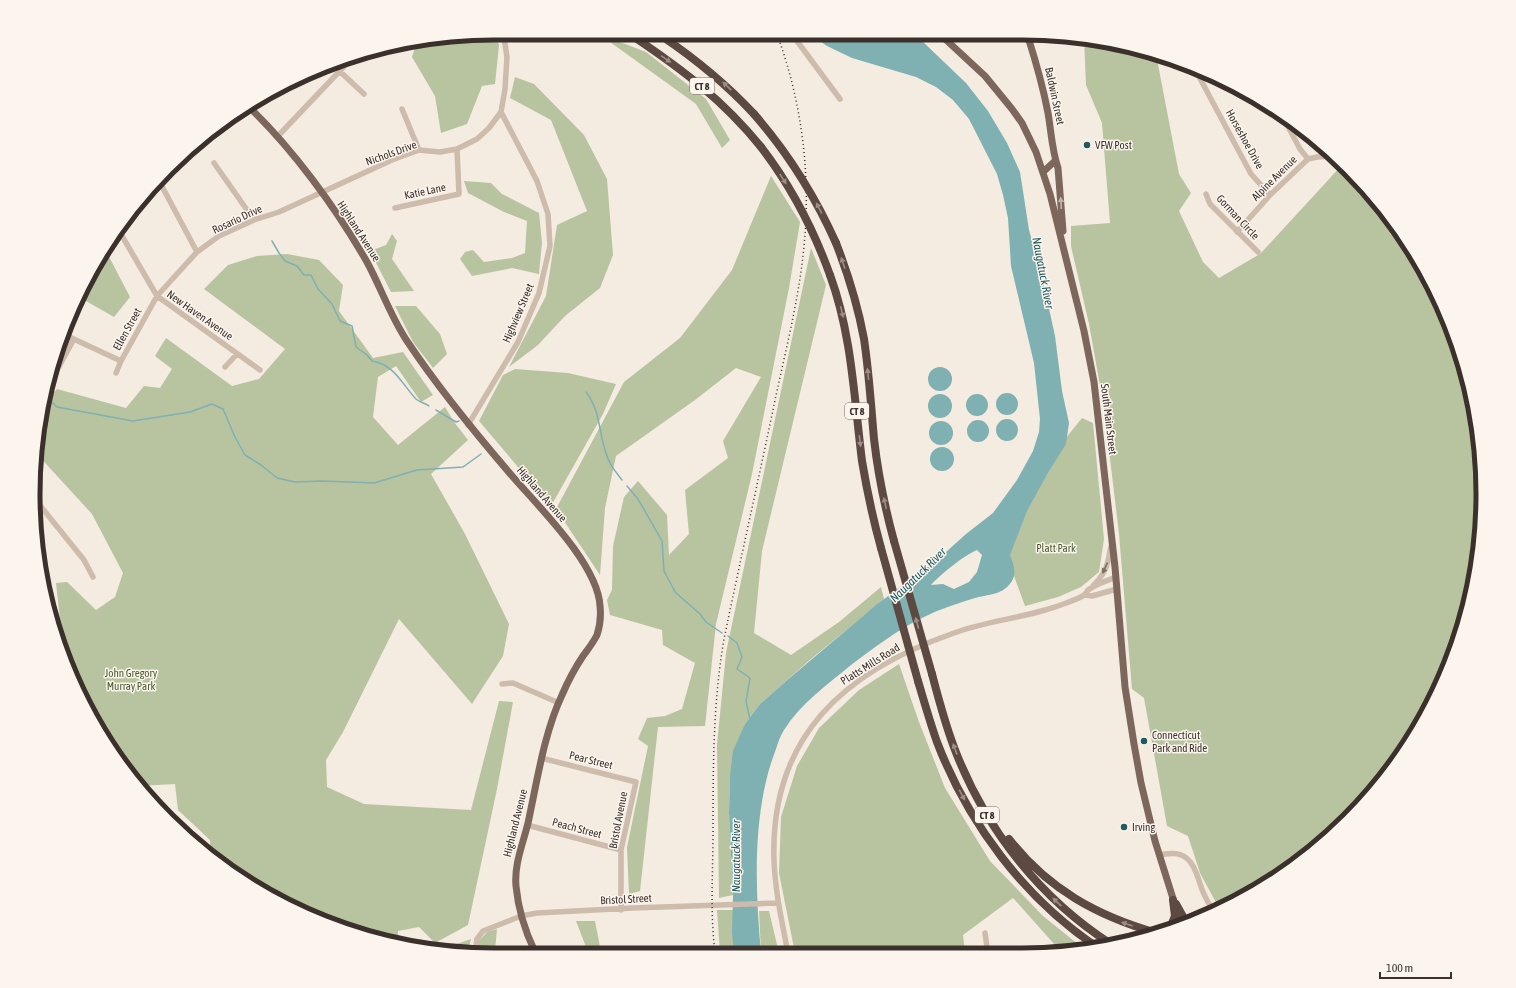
<svg xmlns="http://www.w3.org/2000/svg" width="1516" height="988" font-family="'Asap Condensed',sans-serif">
<style>
.green{fill:#b8c4a0}
.water{fill:#7fb0b2;fill-rule:evenodd}
.lines{fill:none;stroke-linecap:round;stroke-linejoin:round}
.stream{stroke:#7fb0b2;stroke-width:1.5}
.minor{stroke:#cdbbac;stroke-width:5.5}
.major{stroke:#7d675c;stroke-width:7}
.highway{stroke:#5c4a42;stroke-width:8}
.rail{stroke:#3b302b;stroke-width:1.5;stroke-dasharray:1 3;stroke-linecap:butt}
.highway-bridge{stroke:#5c4a42;stroke-width:8}
.oneway{fill:#9c8e87}
.oneway2{fill:#c2b5ac}
.oneway3{fill:#7d6f65}
.poi-dot{fill:#1f5a5e;stroke:#fbf5ee;stroke-width:1.5}
.labels{text-anchor:middle;stroke-width:3;stroke-linejoin:round;paint-order:stroke}
.shield{fill:#fbf5ee;stroke:#756b66;stroke-width:1}
.shield-label{font-size:10px;font-weight:bold;fill:#3b302b}
.street-label{font-size:11px;fill:#3b302b;stroke:#fbf5ee}
.poi-label{font-size:11px;fill:#3b302b;stroke:#fbf5ee;text-anchor:start}
.park-label{font-size:11px;fill:#4a5a2e;stroke:#fbf5ee}
.water-label{font-size:12px;font-style:italic;fill:#1f5a5e;stroke:#fbf5ee}
.rim{fill:none;stroke:#3b302b;stroke-width:5}
</style>
<rect width="100%" height="100%" fill="#f4ebe1"/>
<path class="green" d="M 434,37 L 496,37 L 499,45 L 495,84 L 482,86 L 467,124 L 441,133 L 435,96 L 412,57 L 417,41 Z
M 603,37 L 607,37 L 646,52 L 706,99 L 730,140 L 722,148 L 696,104 Z
M 1084,37 L 1142,49 L 1156,54 L 1179,174 L 1191,193 L 1179,211 L 1203,262 L 1219,278 L 1260,254 L 1342,165 L 1388,213 L 1435,290 L 1467,374 L 1482,464 L 1479,554 L 1459,642 L 1421,724 L 1369,798 L 1303,860 L 1264,884 L 1258,885 L 1258,887 L 1220,910 L 1200,873 L 1188,836 L 1167,826 L 1144,698 L 1132,689 L 1119,534 L 1104,408 L 1089,324 L 1071,246 L 1071,226 L 1110,223 L 1102,123 L 1086,85 Z
M 515,77 L 534,84 L 584,135 L 607,179 L 613,255 L 600,288 L 565,316 L 538,345 L 509,367 L 546,296 L 557,225 L 587,211 L 551,120 L 510,98 Z
M 771,176 L 800,222 L 789,288 L 752,474 L 716,624 L 705,726 L 658,727 L 640,891 L 629,894 L 627,847 L 648,746 L 638,739 L 647,718 L 665,716 L 682,709 L 695,663 L 663,645 L 662,630 L 610,615 L 607,600 L 612,590 L 613,546 L 624,497 L 638,481 L 667,515 L 669,555 L 689,534 L 685,490 L 728,458 L 723,441 L 761,377 L 736,368 L 695,400 L 616,456 L 605,508 L 600,575 L 556,509 L 624,382 L 680,338 L 732,270 Z
M 464,181 L 491,183 L 502,194 L 539,213 L 542,243 L 539,274 L 512,268 L 472,276 L 460,259 L 465,252 L 473,250 L 484,262 L 512,258 L 525,253 L 527,221 L 504,212 L 468,193 Z
M 392,234 L 397,241 L 392,259 L 414,291 L 391,292 L 370,251 L 386,245 Z
M 811,248 L 826,285 L 762,551 L 754,633 L 791,655 L 839,622 L 881,587 L 884,599 L 811,659 L 760,704 L 745,724 L 730,776 L 729,813 L 733,895 L 719,898 L 717,745 L 726,653 Z
M 105,249 L 130,297 L 114,317 L 79,297 L 95,264 Z
M 287,254 L 319,260 L 343,285 L 339,311 L 373,358 L 403,352 L 433,395 L 421,402 L 396,366 L 378,377 L 373,417 L 398,445 L 445,407 L 454,422 L 468,440 L 431,474 L 465,534 L 509,624 L 503,656 L 472,704 L 399,619 L 343,732 L 326,760 L 327,787 L 364,804 L 471,810 L 499,701 L 513,702 L 497,789 L 468,925 L 435,943 L 419,927 L 398,931 L 398,941 L 317,920 L 238,877 L 211,856 L 210,840 L 178,810 L 175,784 L 139,786 L 95,725 L 56,631 L 60,619 L 56,583 L 67,582 L 96,610 L 115,597 L 123,573 L 92,514 L 36,453 L 46,401 L 57,389 L 126,408 L 144,386 L 160,388 L 172,369 L 155,356 L 166,338 L 232,386 L 259,379 L 285,349 L 204,289 L 228,265 L 257,256 Z
M 395,306 L 416,306 L 440,334 L 447,354 L 433,368 L 413,342 Z
M 515,369 L 568,373 L 616,384 L 603,414 L 551,506 L 479,421 L 503,375 Z
M 1082,418 L 1093,423 L 1104,539 L 1099,572 L 1081,587 L 1058,597 L 1025,606 L 1007,557 L 1013,529 L 1057,449 Z
M 899,664 L 919,722 L 945,788 L 990,861 L 1043,916 L 1084,949 L 1065,952 L 1055,945 L 1013,898 L 963,935 L 965,953 L 795,953 L 779,873 L 781,817 L 797,766 L 819,728 L 859,690 Z
M 717,910 L 733,910 L 734,953 L 720,952 Z
M 759,911 L 769,911 L 779,953 L 761,953 Z
M 576,921 L 595,921 L 601,952 L 588,952 Z
M 497,929 L 495,951 L 479,951 L 479,941 L 487,932 Z
M 471,939 L 468,951 L 444,951 L 448,947 Z"/>
<path class="water" d="M 814,37 L 913,37 L 921,40 L 966,83 L 988,111 L 1007,143 L 1020,172 L 1029,230 L 1043,281 L 1055,336 L 1062,391 L 1069,423 L 1066,444 L 1049,471 L 1027,511 L 1010,555 C 1015,567 1018,578 1006,588 C 998,595 985,595 975,598 C 958,603 940,609 924,617 C 898,629 874,648 851,665 C 827,685 801,703 784,730 C 780,736 778,743 776,749 C 752,810 755,888 761,953 L 734,953 L 732,932 L 733,895 L 729,813 L 730,776 L 733,751 L 745,724 L 760,704 L 785,682 L 876,605 L 936,561 L 966,534 L 993,513 L 1017,480 L 1033,451 L 1039,432 L 1040,419 L 1034,363 L 1011,266 L 1008,218 L 1003,195 L 997,174 L 969,119 L 953,100 L 936,87 L 916,77 L 852,58 L 827,46 ZM 977,550 L 982,555 L 977,572 L 969,582 L 954,589 L 943,584 L 931,585 C 941,574 963,556 977,550 Z
M928 379a12 12 0 1 1 24 0a12 12 0 1 1-24 0Z
M996 404a11 11 0 1 1 22 0a11 11 0 1 1-22 0Z
M928 406a12 12 0 1 1 24 0a12 12 0 1 1-24 0Z
M966 405a11 11 0 1 1 22 0a11 11 0 1 1-22 0Z
M996 430a11 11 0 1 1 22 0a11 11 0 1 1-22 0Z
M967 431a11 11 0 1 1 22 0a11 11 0 1 1-22 0Z
M929 433a12 12 0 1 1 24 0a12 12 0 1 1-24 0Z
M930 459a12 12 0 1 1 24 0a12 12 0 1 1-24 0Z"/>
<g class="lines">
<path class="stream" d="M 272,241 L 279,253 L 285,261 L 297,266 L 304,275 L 311,275 L 318,289 L 332,304 L 340,321 L 352,326 L 356,347 L 367,355 L 372,361 C 395,365 401,383 416,399 C 419,402 425,403 429,406
M 586,392 C 601,412 598,430 606,453 C 609,464 615,471 622,480
M 47,398 L 57,407 L 133,421 L 190,412 L 212,404 L 223,409 L 235,437 L 245,455 L 261,465 L 277,478 L 295,482 L 322,481 L 374,483 L 417,470 L 463,467 L 481,454
M 436,410 L 456,422 L 459,421
M 627,486 L 638,499 L 662,541 L 664,571 L 675,592 L 700,614 L 706,622 L 722,633
M 728,636 L 737,643 L 742,657 L 737,669 L 750,678 L 746,701 L 750,720"/>
<path class="minor" d="M 794,37 L 840,99
M 332,64 L 364,94
M 1195,69 L 1251,174 L 1270,195
M 402,109 L 419,150
M 1284,119 L 1300,149 L 1308,159
M 278,136 L 354,56
M 214,163 L 254,220
M 158,179 L 197,252
M 1206,194 L 1210,204 L 1258,252
M 395,208 L 459,194 L 457,149
M 118,229 L 157,296 L 260,370
M 1237,232 L 1270,195 L 1308,159 L 1317,157 L 1334,156
M 63,334 L 121,361
M 225,367 L 237,354
M 116,373 L 121,361 L 157,296 L 197,252 L 219,236 L 254,220 L 279,212 L 392,160 L 419,150 L 440,152 L 457,149 L 477,139 L 489,128 L 501,112 L 505,89 L 507,57 L 504,37
M 50,383 L 74,339
M 468,425 L 518,342 L 539,293 L 550,246 L 548,214 L 537,181 L 501,112
M 34,498 L 84,560 L 93,577
M 1093,586 C 1100,579 1106,571 1108,561 C 1110,555 1109,550 1112,544
M 1084,595 L 1092,596 L 1117,589
M 502,684 L 513,683 L 559,703
M 541,758 L 636,782 L 621,850 L 621,910
M 527,825 L 621,850
M 1159,855 C 1166,854 1175,852 1181,855 C 1195,860 1198,880 1203,892 C 1206,899 1210,906 1214,912
M 985,933 L 988,954
M 475,951 L 477,939 L 483,931 L 521,916 L 537,913 L 633,908 L 778,903
M 788,953 C 782,922 775,891 774,860 C 770,736 845,671 954,633 C 983,622 1015,619 1045,610 C 1053,608 1079,599 1084,595 C 1086,594 1087,591 1088,590 C 1096,584 1107,581 1116,577"/>
<path class="major" d="M 943,37 L 985,76 L 1012,109 L 1022,123 L 1036,152 L 1050,194 L 1084,331 L 1094,382 L 1115,567 L 1125,687 L 1134,744 L 1141,783 L 1155,841 L 1181,924
M 1028,37 C 1036,62 1043,87 1048,113 C 1051,130 1052,151 1058,168 L 1063,231
M 248,106 C 293,149 336,208 367,262 C 381,288 391,317 407,341 C 439,389 476,434 513,477 C 540,508 598,565 600,606 C 601,615 600,626 597,635 C 593,643 588,649 583,656 C 575,668 568,681 562,695 C 544,733 537,782 528,823 C 523,844 514,864 516,886 C 518,908 525,931 535,952
M 1043,172 L 1055,161"/>
<path class="highway" d="M 634,37 C 683,70 723,100 761,147
M 663,37 C 697,60 726,84 754,114
M 836,243 C 848,274 858,306 864,339 C 869,372 871,406 874,439 C 878,474 885,508 894,541
M 830,275 C 852,335 854,398 862,461 C 867,491 873,519 881,548
M 932,674 C 939,701 946,728 957,755 C 988,832 1041,899 1111,944
M 918,681 C 924,701 930,722 937,742 C 968,823 1024,898 1097,947
M 1009,839 C 1048,889 1097,916 1157,933
M 1176,904 L 1186,922
M 1170,928 L 1175,916 L 1173,900"/>
<path class="rail" d="M 715,952 C 710,913 713,873 713,833 C 713,768 713,703 724,639 C 740,562 757,486 773,410 C 784,356 799,301 804,246 C 811,176 802,103 778,37"/>
<path class="highway-bridge" d="M 754,114 C 788,153 815,196 836,243
M 761,147 C 791,186 813,228 830,275
M 894,541 L 932,674
M 881,548 L 918,681"/>
</g>
<defs><path id="oneway-solid" d="M-6-.8H1V-3.2L6.5 0L1 3.2V.8H-6Z"/></defs>
<g class="oneway">
<use href="#oneway-solid" transform="translate(666 59) rotate(34)"/>
<use href="#oneway-solid" transform="translate(727 86) rotate(-137)"/>
<use href="#oneway-solid" transform="translate(783 179) rotate(57)"/>
<use href="#oneway-solid" transform="translate(819 208) rotate(-118)"/>
<use href="#oneway-solid" transform="translate(843 263) rotate(-109)"/>
<use href="#oneway-solid" transform="translate(842 312) rotate(76)"/>
<use href="#oneway-solid" transform="translate(868 374) rotate(-96)"/>
<use href="#oneway-solid" transform="translate(860 441) rotate(83)"/>
<use href="#oneway-solid" transform="translate(885 503) rotate(-102)"/>
<use href="#oneway-solid" transform="translate(917 623) rotate(-106)"/>
<use href="#oneway-solid" transform="translate(955 749) rotate(-110)"/>
<use href="#oneway-solid" transform="translate(962 795) rotate(62)"/>
<use href="#oneway-solid" transform="translate(1057 902) rotate(-137)"/>
<use href="#oneway-solid" transform="translate(1127 924) rotate(-161)"/>
</g>
<use class="oneway2" href="#oneway-solid" transform="translate(1061 203) rotate(-93)"/>
<use class="oneway3" href="#oneway-solid" transform="translate(1105 568) rotate(114)"/>
<g class="poi-dot">
<circle cx="1087" cy="145" r="4"/>
<circle cx="1144" cy="741" r="4"/>
<circle cx="1124" cy="827" r="4"/>
</g>
<g class="labels">
<g class="shield">
<rect x="690" y="78" width="24" height="16" rx="3"/>
<rect x="845" y="403" width="24" height="16" rx="3"/>
<rect x="975" y="807" width="24" height="16" rx="3"/>
</g>
<g class="shield-label">
<text x="702" y="90">CT 8</text>
<text x="857" y="415">CT 8</text>
<text x="987" y="819">CT 8</text>
</g>
<g class="street-label">
<text transform="translate(1055 96) rotate(78)" y="4">Baldwin Street</text>
<text transform="translate(1245 139) rotate(61)" y="4">Horseshoe Drive</text>
<text transform="translate(391 153) rotate(-20)" y="4">Nichols Drive</text>
<text transform="translate(1274 178) rotate(-45)" y="4">Alpine Avenue</text>
<text transform="translate(425 191) rotate(-12)" y="4">Katie Lane</text>
<text transform="translate(1238 217) rotate(47)" y="4">Gorman Circle</text>
<text transform="translate(237 219) rotate(-25)" y="4">Rosario Drive</text>
<text transform="translate(359 231) rotate(57)" y="4">Highland Avenue</text>
<text transform="translate(518 313) rotate(-67)" y="4">Highview Street</text>
<text transform="translate(200 315) rotate(35)" y="4">New Haven Avenue</text>
<text transform="translate(127 329) rotate(-61)" y="4">Ellen Street</text>
<text transform="translate(1109 419) rotate(83)" y="4">South Main Street</text>
<text transform="translate(542 494) rotate(49)" y="4">Highland Avenue</text>
<text transform="translate(870 664) rotate(-32)" y="4">Platts Mills Road</text>
<text transform="translate(591 760) rotate(14)" y="4">Pear Street</text>
<text transform="translate(618 820) rotate(-79)" y="4">Bristol Avenue</text>
<text transform="translate(515 823) rotate(-76)" y="4">Highland Avenue</text>
<text transform="translate(577 828) rotate(15)" y="4">Peach Street</text>
<text transform="translate(626 899) rotate(-3)" y="4">Bristol Street</text>
</g>
<g class="poi-label">
<text x="1095" y="149">VFW Post</text>
<text x="1152" y="739">Connecticut<tspan x="1152" dy="13">Park and Ride</tspan></text>
<text x="1132" y="831">Irving</text>
</g>
<g class="park-label">
<text x="1056" y="552">Platt Park</text>
<text x="131" y="677">John Gregory<tspan x="131" dy="13">Murray Park</tspan></text>
</g>
<g class="water-label">
<text transform="translate(1043 273) rotate(79)" y="4">Naugatuck River</text>
<text transform="translate(918 575) rotate(-44)" y="4">Naugatuck River</text>
<text transform="translate(736 856) rotate(-90)" y="4">Naugatuck River</text>
</g>
</g>
<path d="M0 0H1516V988H0ZM494 40H1022A454 454 0 0 1 1476 494V494A454 454 0 0 1 1022 948H494A454 454 0 0 1 40 494V494A454 454 0 0 1 494 40Z" fill="#fbf5ee" fill-rule="evenodd"/>
<path class="rim" d="M494 40H1022A454 454 0 0 1 1476 494V494A454 454 0 0 1 1022 948H494A454 454 0 0 1 40 494V494A454 454 0 0 1 494 40Z"/>
<path d="M1380 972v6h71v-6" fill="none" stroke="#3b302b" stroke-width="2"/>
<text x="1386" y="972" font-size="12" fill="#3b302b" stroke="#fbf5ee" stroke-width="3" paint-order="stroke">100 m</text>
</svg>
